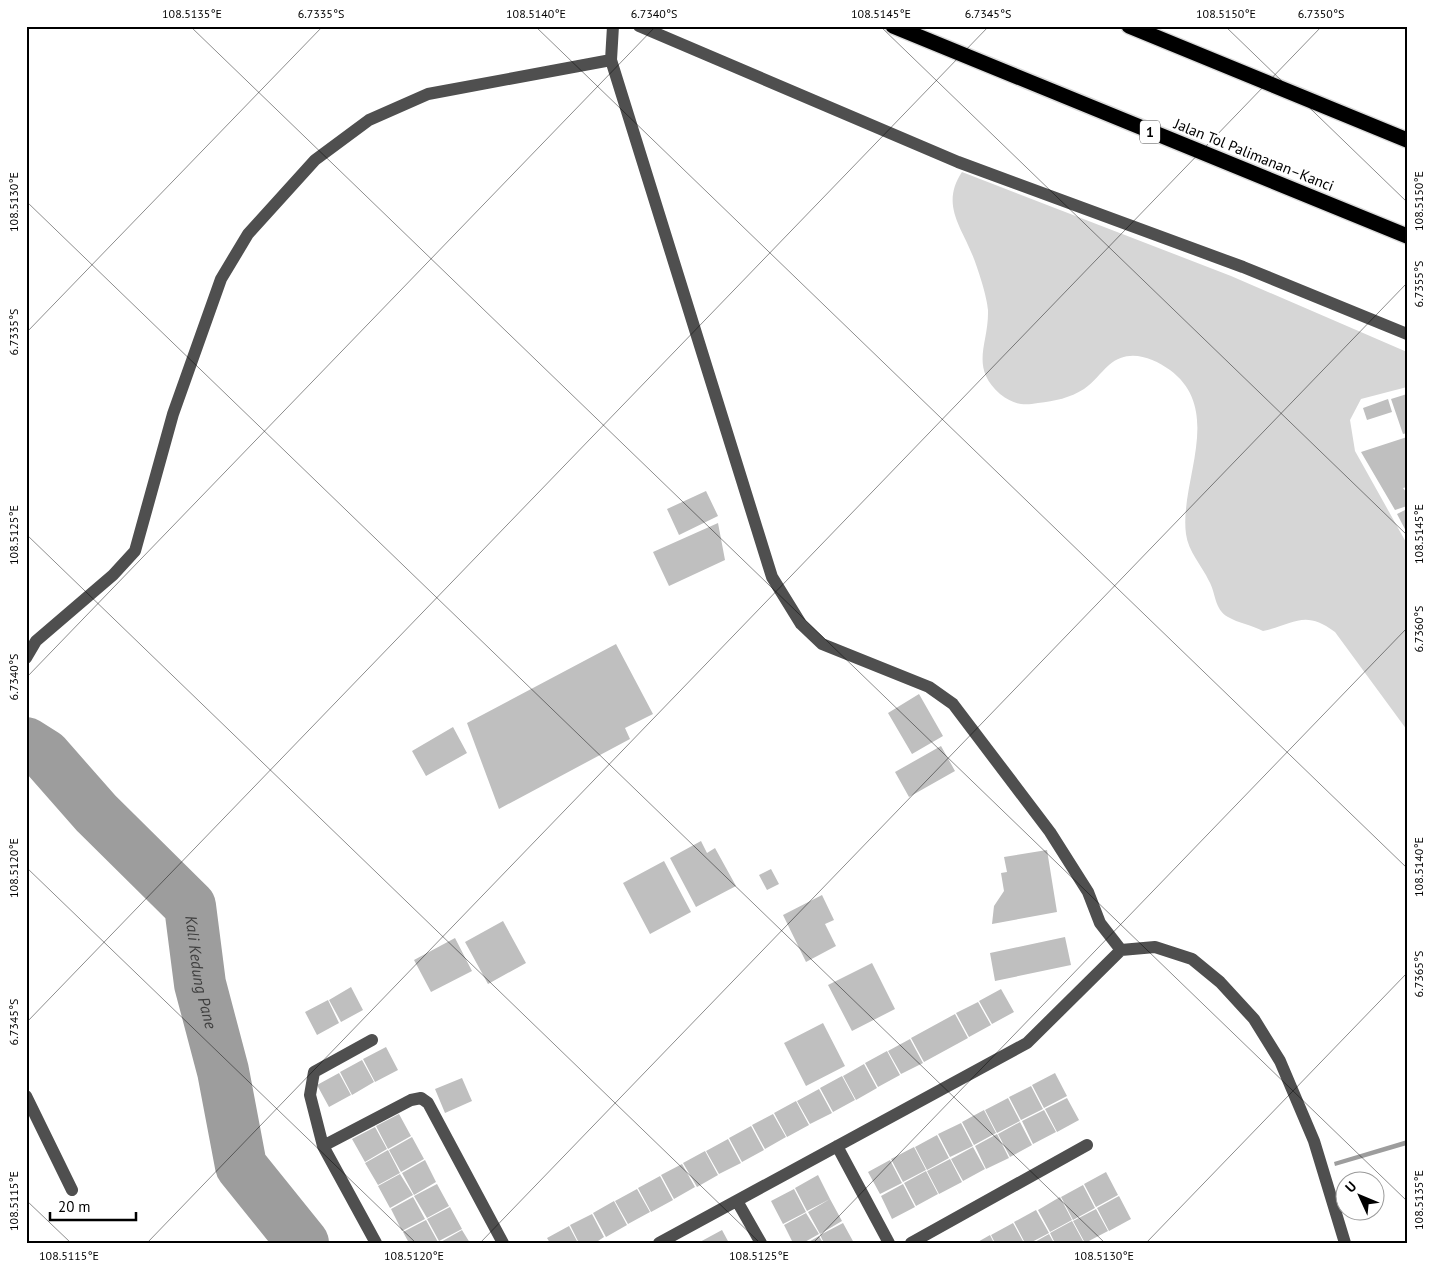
<svg xmlns="http://www.w3.org/2000/svg" width="1433" height="1269" font-family="'PT Sans',sans-serif">
<style>
.green{fill:#d6d6d6}
.water{fill:#9d9d9d}
.lines{fill:none;stroke-linecap:round;stroke-linejoin:round}
.river{stroke:#9d9d9d;stroke-width:52}
.building{fill:#bfbfbf}
.highway-casing{stroke:#dbdbdb;stroke-width:18}
.minor{stroke:#4f4f4f;stroke-width:12}
.highway{stroke:#000;stroke-width:15}
.ticks{fill:none;stroke:#000;stroke-width:1;stroke-opacity:0.45}
.labels{text-anchor:middle;stroke-width:4.5;stroke-linejoin:round;paint-order:stroke}
.shield{fill:#fff;stroke:#4c4c4c;stroke-width:1}
.shield-label{font-size:14px;font-weight:bold;fill:#000}
.street-label{font-size:15px;fill:#000;stroke:#fff}
.water-label{font-size:16px;font-style:italic;fill:#3e3e3e;stroke:#fff}
.neatline{fill:none;stroke:#000;stroke-width:2}
.ticks-label{font-size:12px;text-anchor:middle;fill:#000}
</style>
<rect width="100%" height="100%" fill="#fff"/>
<path class="green" d="M 962,172 L 1231,276 L 1407,352 L 1407,387 L 1361,399 L 1350,420 L 1355,451 L 1407,544 L 1407,730 L 1335,632 C 1305,609 1294,624 1263,631 C 1252,625 1238,623 1228,617 C 1214,609 1216,593 1209,581 C 1202,566 1188,551 1186,534 C 1179,482 1225,411 1170,370 C 1152,357 1128,348 1109,365 C 1100,373 1094,382 1084,389 C 1070,398 1055,401 1038,403 C 1022,406 1013,404 1000,394 C 969,366 989,345 988,310 C 987,297 979,272 974,259 C 962,227 940,205 962,172 Z"/>
<path class="water" d="M 1407,1140 L 1407,1145 L 1335,1166 L 1334,1162 Z"/>
<g class="lines">
<path class="river" id="s1" d="M 26,743 L 45,755 L 96,813 L 190,906 L 200,984 L 223,1071 L 241,1166 L 303,1243"/>
</g>
<path class="building" d="M 1407,394 L 1407,433 L 1403,434 L 1391,399 Z
M 1388,399 L 1392,412 L 1367,420 L 1363,408 Z
M 1407,437 L 1407,487 L 1403,488 L 1407,493 L 1407,506 L 1395,510 L 1361,452 Z
M 706,491 L 718,516 L 679,535 L 667,509 Z
M 1407,509 L 1407,533 L 1397,514 Z
M 718,523 L 725,560 L 669,586 L 653,552 Z
M 616,644 L 653,714 L 625,728 L 630,739 L 499,809 L 467,723 Z
M 919,694 L 943,736 L 912,754 L 888,713 Z
M 453,727 L 467,753 L 426,776 L 412,751 Z
M 941,746 L 955,771 L 909,797 L 895,772 Z
M 701,841 L 707,853 L 715,848 L 736,886 L 696,907 L 670,858 Z
M 1047,850 L 1057,912 L 992,924 L 994,906 L 1004,891 L 1001,873 L 1007,872 L 1004,857 Z
M 664,861 L 691,912 L 650,934 L 623,883 Z
M 771,869 L 779,884 L 767,890 L 759,875 Z
M 822,895 L 834,920 L 825,924 L 836,946 L 806,962 L 783,915 Z
M 503,921 L 526,963 L 488,984 L 465,942 Z
M 1065,937 L 1071,965 L 995,981 L 990,953 Z
M 455,938 L 472,971 L 431,992 L 414,960 Z
M 872,963 L 895,1009 L 852,1031 L 828,985 Z
M 351,987 L 363,1010 L 341,1022 L 329,1000 Z
M 1001,989 L 1014,1012 L 992,1024 L 979,1001 Z
M 328,1000 L 339,1023 L 317,1035 L 305,1012 Z
M 978,1002 L 991,1025 L 969,1037 L 956,1013 Z
M 955,1014 L 968,1038 L 946,1050 L 933,1026 Z
M 823,1023 L 845,1066 L 806,1086 L 784,1043 Z
M 933,1026 L 946,1050 L 924,1062 L 911,1038 Z
M 910,1039 L 923,1063 L 901,1074 L 888,1051 Z
M 386,1047 L 398,1070 L 375,1082 L 363,1059 Z
M 887,1051 L 900,1075 L 878,1087 L 865,1063 Z
M 362,1060 L 374,1082 L 352,1095 L 340,1072 Z
M 864,1064 L 877,1088 L 856,1100 L 843,1076 Z
M 339,1073 L 351,1095 L 329,1107 L 317,1085 Z
M 1055,1073 L 1067,1096 L 1044,1108 L 1032,1085 Z
M 842,1076 L 855,1100 L 833,1112 L 820,1088 Z
M 462,1078 L 472,1101 L 445,1113 L 435,1089 Z
M 1031,1086 L 1043,1109 L 1021,1120 L 1009,1097 Z
M 819,1089 L 832,1113 L 810,1124 L 797,1101 Z
M 1008,1098 L 1020,1121 L 997,1133 L 985,1110 Z
M 1067,1098 L 1079,1120 L 1057,1132 L 1045,1109 Z
M 796,1101 L 809,1125 L 787,1137 L 774,1113 Z
M 984,1110 L 996,1133 L 974,1145 L 962,1122 Z
M 1044,1110 L 1056,1132 L 1033,1144 L 1022,1121 Z
M 399,1114 L 411,1136 L 388,1149 L 376,1126 Z
M 773,1114 L 786,1137 L 765,1149 L 752,1125 Z
M 1020,1122 L 1032,1145 L 1010,1157 L 998,1134 Z
M 961,1123 L 973,1146 L 950,1157 L 938,1134 Z
M 751,1126 L 764,1150 L 742,1162 L 729,1138 Z
M 375,1127 L 387,1149 L 365,1162 L 352,1139 Z
M 997,1134 L 1009,1158 L 986,1169 L 975,1146 Z
M 937,1135 L 949,1158 L 927,1170 L 915,1147 Z
M 412,1137 L 424,1159 L 401,1172 L 389,1150 Z
M 728,1139 L 741,1163 L 719,1174 L 706,1151 Z
M 914,1147 L 926,1170 L 903,1182 L 891,1159 Z
M 973,1147 L 985,1169 L 963,1181 L 951,1159 Z
M 388,1150 L 400,1173 L 378,1185 L 365,1163 Z
M 705,1151 L 718,1175 L 697,1187 L 683,1163 Z
M 950,1159 L 962,1182 L 939,1194 L 927,1171 Z
M 425,1160 L 436,1182 L 414,1195 L 402,1173 Z
M 890,1160 L 902,1183 L 880,1194 L 868,1172 Z
M 682,1164 L 695,1187 L 674,1199 L 661,1175 Z
M 926,1171 L 938,1194 L 916,1206 L 904,1183 Z
M 1106,1172 L 1118,1195 L 1096,1207 L 1084,1184 Z
M 400,1174 L 413,1195 L 390,1208 L 378,1186 Z
M 818,1175 L 830,1199 L 807,1211 L 795,1188 Z
M 660,1176 L 673,1200 L 651,1212 L 638,1188 Z
M 437,1184 L 449,1206 L 427,1218 L 414,1196 Z
M 903,1184 L 915,1207 L 892,1219 L 881,1196 Z
M 1083,1185 L 1095,1208 L 1073,1220 L 1061,1197 Z
M 637,1189 L 650,1212 L 628,1224 L 615,1201 Z
M 794,1189 L 806,1212 L 783,1224 L 771,1201 Z
M 1119,1196 L 1131,1219 L 1109,1231 L 1097,1208 Z
M 413,1197 L 425,1219 L 402,1231 L 391,1209 Z
M 1060,1197 L 1072,1220 L 1050,1232 L 1038,1210 Z
M 830,1199 L 842,1221 L 820,1234 L 808,1212 Z
M 614,1201 L 627,1225 L 606,1237 L 593,1213 Z
M 450,1207 L 462,1229 L 439,1241 L 427,1219 Z
M 1096,1209 L 1108,1231 L 1085,1243 L 1073,1221 Z
M 1036,1210 L 1049,1233 L 1030,1243 L 1025,1243 L 1014,1222 Z
M 806,1213 L 819,1234 L 803,1243 L 793,1243 L 784,1225 Z
M 592,1214 L 604,1237 L 595,1243 L 579,1243 L 570,1225 Z
M 426,1220 L 438,1242 L 409,1243 L 403,1232 Z
M 1072,1221 L 1084,1243 L 1055,1243 L 1050,1233 Z
M 843,1223 L 854,1243 L 824,1243 L 820,1235 Z
M 1013,1223 L 1024,1243 L 995,1243 L 991,1235 Z
M 569,1226 L 578,1243 L 550,1243 L 547,1238 Z
M 462,1230 L 470,1243 L 439,1243 Z
M 722,1230 L 729,1243 L 698,1243 Z
M 1049,1234 L 1054,1243 L 1033,1243 Z
M 990,1235 L 994,1243 L 976,1243 Z
M 819,1236 L 823,1243 L 807,1243 Z"/>
<g class="lines">
<defs>
<path id="highway" d="M 893,26 L 1407,236
M 1129,26 L 1407,140"/>
</defs>
<use href="#highway" class="highway-casing"/>
<path class="minor" d="M 613,26 L 611,60 L 772,577 L 801,624 L 822,644 L 929,687 L 953,704 L 1050,832 L 1088,892 L 1100,923 L 1121,950 L 1155,947 L 1192,959 L 1220,982 L 1254,1019 L 1280,1061 L 1314,1141 L 1345,1243
M 639,26 L 958,162 L 1243,267 L 1407,334
M 26,658 L 36,641 L 113,575 L 135,551 L 173,414 L 221,279 L 248,234 L 315,160 L 369,120 L 428,94 L 611,60
M 26,1096 L 72,1190
M 323,1146 L 310,1095 L 314,1072 L 372,1040
M 837,1146 L 889,1243
M 737,1201 L 761,1243
M 376,1243 L 323,1146 L 411,1100 L 421,1098 L 428,1103 L 503,1243
M 659,1243 L 1027,1043 L 1121,950
M 911,1243 L 1087,1145"/>
<use href="#highway" class="highway"/>
</g>
<path class="ticks" d="M 190,26 L 1407,1201M 535,26 L 1407,868M 880,26 L 1407,535M 1225,26 L 1407,202M 26,201 L 1105,1243M 26,333 L 323,26M 26,534 L 760,1243M 26,678 L 656,26M 26,867 L 416,1243M 26,1023 L 989,26M 26,1200 L 71,1243M 147,1243 L 1322,26M 480,1243 L 1407,283M 813,1243 L 1407,628M 1146,1243 L 1407,973"/>
<g class="labels">
<rect class="shield" x="1140" y="120.5" width="20" height="23" rx="4"/>
<g class="shield-label">
<text x="1150" y="137">1</text>
</g>
<g class="street-label">
<text transform="translate(1254 155) rotate(22)" y="5">Jalan Tol Palimanan–Kanci</text>
</g>
<g class="water-label">
<text dy="6" stroke="none"><textPath href="#s1" startOffset="299">Kali Kedung Pane</textPath></text>
</g>
</g>
<rect width="1433" height="1269" fill="none" stroke="#ffffff" stroke-width="55"/>
<g transform="translate(1360 1196) rotate(314)"><circle r="24" fill="#ffffff" stroke="#999999"/>
<path d="M0-4L9 19L0 12L-9 19Z" fill="#000000"/>
<text y="-8" font-size="14" font-weight="bold" text-anchor="middle" fill="#000000">U</text>
</g>
<path d="M50 1212v8h86v-8" fill="none" stroke="#000000" stroke-width="2.5"/>
<text x="58" y="1212" font-size="15" fill="#000000" stroke="#ffffff" stroke-width="4" paint-order="stroke">20 m</text>
<rect x="28" y="28" width="1378" height="1214" class="neatline"/>
<g class="ticks-label">
<text x="192" y="18">108.5135°E</text>
<text x="321" y="18">6.7335°S</text>
<text x="536" y="18">108.5140°E</text>
<text x="654" y="18">6.7340°S</text>
<text x="881" y="18">108.5145°E</text>
<text x="988" y="18">6.7345°S</text>
<text x="1226" y="18">108.5150°E</text>
<text x="1321" y="18">6.7350°S</text>
<text transform="translate(1419 201) rotate(-90)" y="4">108.5150°E</text>
<text transform="translate(14 202) rotate(-90)" y="4">108.5130°E</text>
<text transform="translate(1419 284) rotate(-90)" y="4">6.7355°S</text>
<text transform="translate(14 332) rotate(-90)" y="4">6.7335°S</text>
<text transform="translate(1419 534) rotate(-90)" y="4">108.5145°E</text>
<text transform="translate(14 535) rotate(-90)" y="4">108.5125°E</text>
<text transform="translate(1419 629) rotate(-90)" y="4">6.7360°S</text>
<text transform="translate(14 677) rotate(-90)" y="4">6.7340°S</text>
<text transform="translate(1419 867) rotate(-90)" y="4">108.5140°E</text>
<text transform="translate(14 868) rotate(-90)" y="4">108.5120°E</text>
<text transform="translate(1419 974) rotate(-90)" y="4">6.7365°S</text>
<text transform="translate(14 1022) rotate(-90)" y="4">6.7345°S</text>
<text transform="translate(1419 1200) rotate(-90)" y="4">108.5135°E</text>
<text transform="translate(14 1201) rotate(-90)" y="4">108.5115°E</text>
<text x="69" y="1260">108.5115°E</text>
<text x="414" y="1260">108.5120°E</text>
<text x="759" y="1260">108.5125°E</text>
<text x="1104" y="1260">108.5130°E</text>
</g>
</svg>
